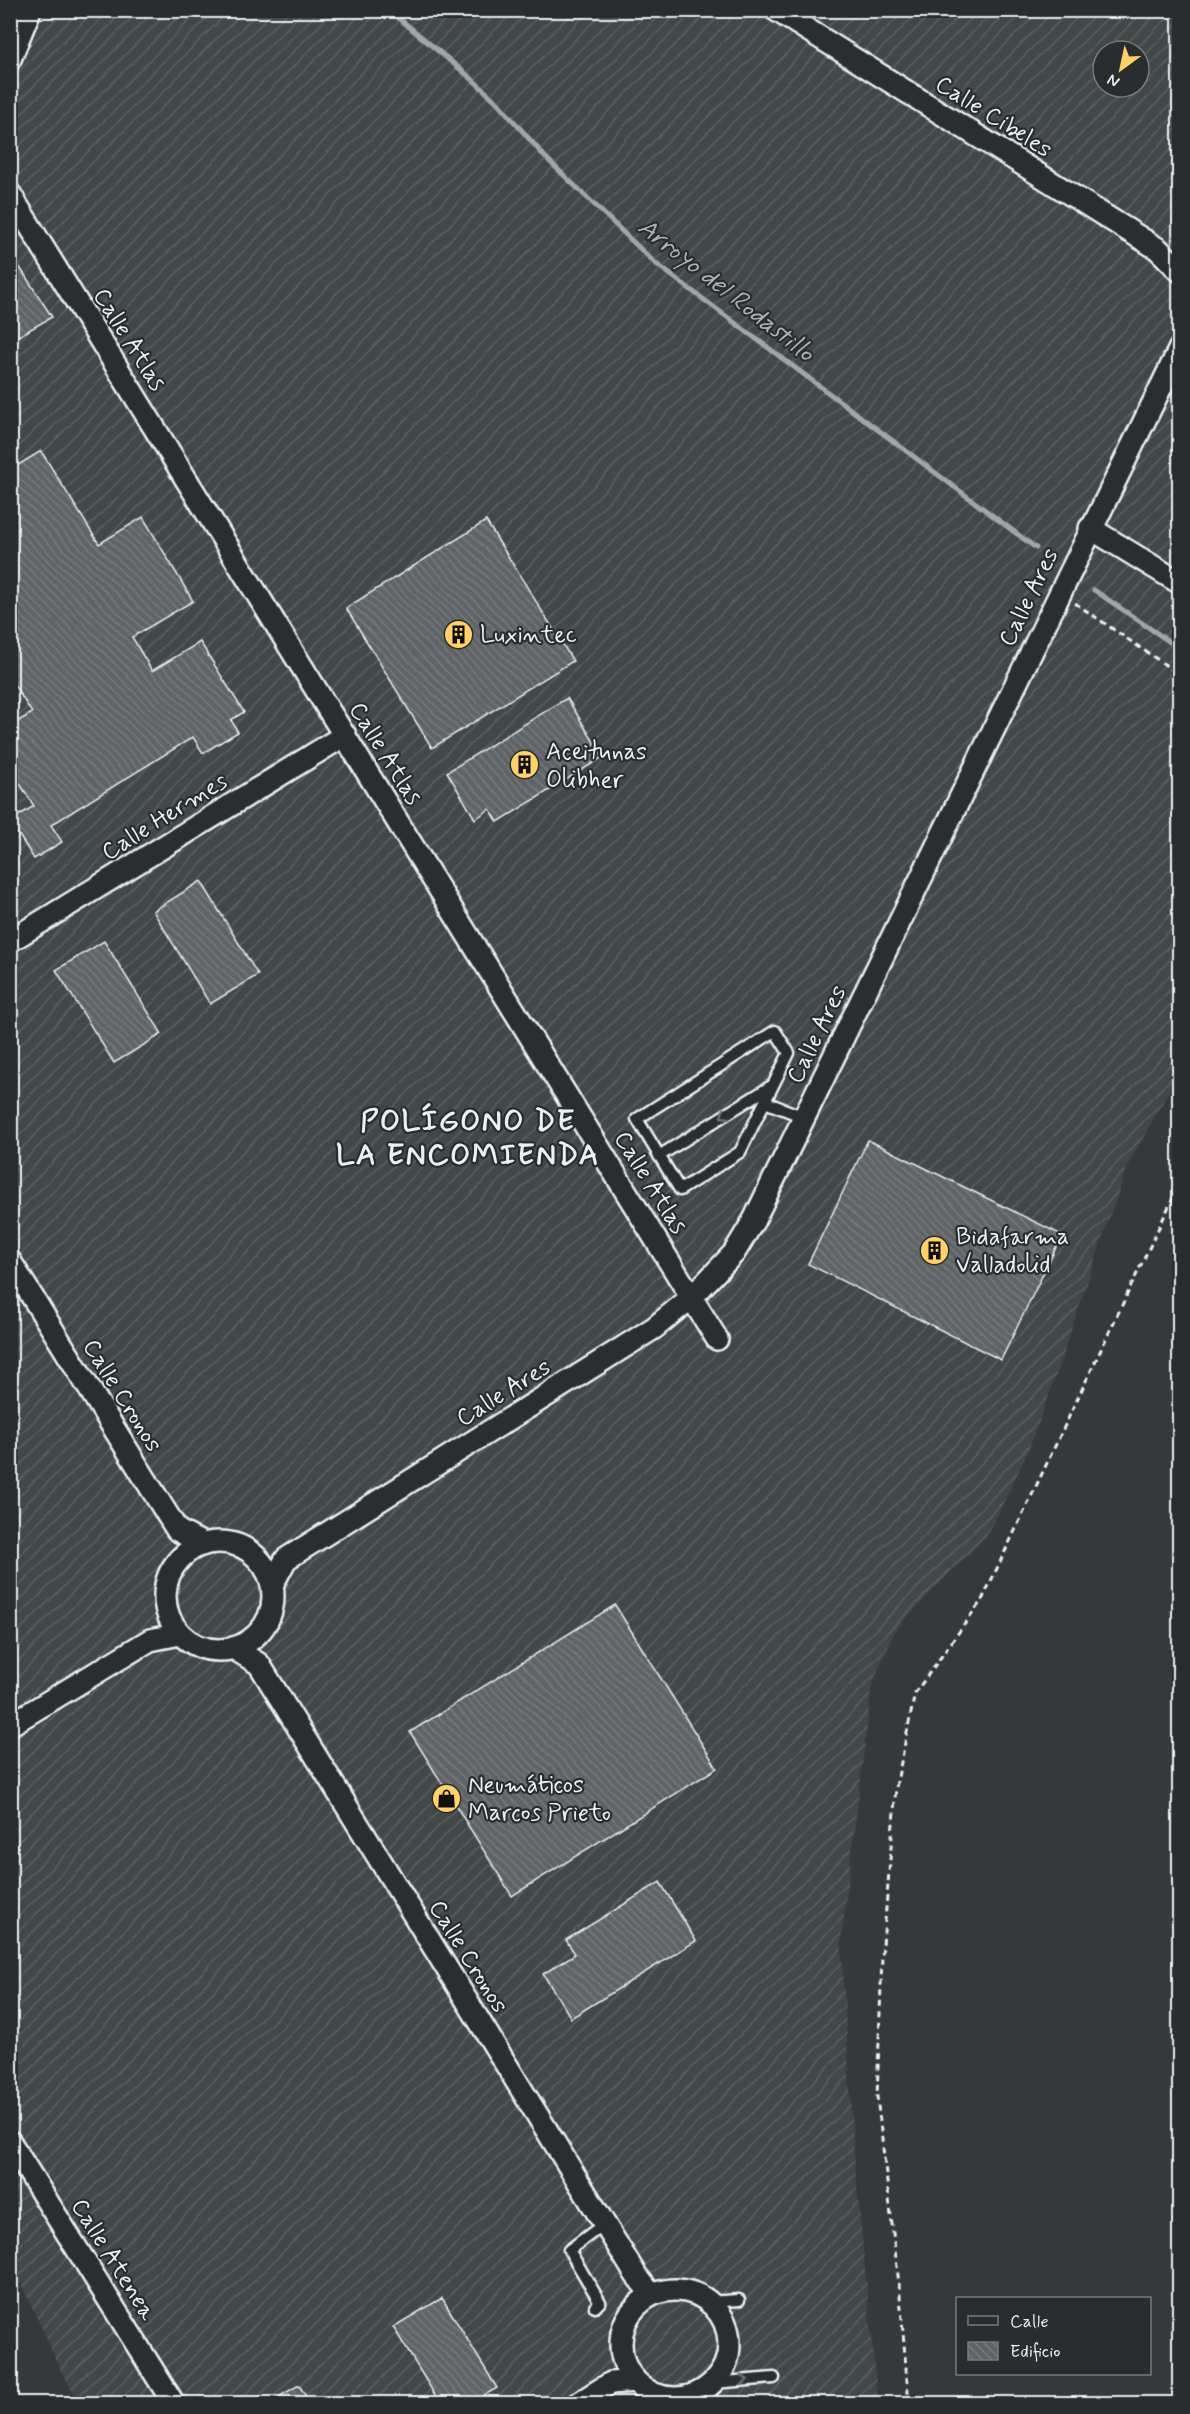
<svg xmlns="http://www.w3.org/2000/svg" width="1190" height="2414" font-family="Mynerve,sans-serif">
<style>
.industrial{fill:url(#industrial-furrows);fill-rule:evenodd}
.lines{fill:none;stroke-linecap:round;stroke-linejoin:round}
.stream{stroke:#a0a7ac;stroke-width:5}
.building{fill:url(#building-back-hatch);stroke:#e8f1f8;stroke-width:1.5}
.service-casing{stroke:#e8f1f8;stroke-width:15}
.minor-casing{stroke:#e8f1f8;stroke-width:26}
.path{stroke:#e8f1f8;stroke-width:3;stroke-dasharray:6 4.5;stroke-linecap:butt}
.service{stroke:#2a2d2e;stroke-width:10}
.minor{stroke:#2a2d2e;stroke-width:21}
.oneway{stroke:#6c7275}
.labels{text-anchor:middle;stroke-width:4.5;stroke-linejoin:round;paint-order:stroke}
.street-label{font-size:24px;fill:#e8f1f8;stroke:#2a2d2e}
.poi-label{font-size:24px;fill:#e8f1f8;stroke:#2a2d2e;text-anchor:start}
.water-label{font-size:26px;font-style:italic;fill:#acb3b8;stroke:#2a2d2e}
.district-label{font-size:30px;font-weight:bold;letter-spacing:1.5px;fill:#e8f1f8;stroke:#2a2d2e}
</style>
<defs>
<pattern id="industrial-furrows" width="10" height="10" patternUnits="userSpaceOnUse" patternTransform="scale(1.5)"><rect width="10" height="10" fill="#424647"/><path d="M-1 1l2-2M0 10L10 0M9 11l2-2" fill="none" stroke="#5d6162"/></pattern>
<pattern id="building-back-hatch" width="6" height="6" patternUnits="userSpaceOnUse" patternTransform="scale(1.5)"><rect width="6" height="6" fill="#5f6365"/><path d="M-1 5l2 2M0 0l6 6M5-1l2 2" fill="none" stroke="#767a7c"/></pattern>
</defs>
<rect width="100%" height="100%" fill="#35393a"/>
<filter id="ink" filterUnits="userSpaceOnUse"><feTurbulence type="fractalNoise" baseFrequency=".0167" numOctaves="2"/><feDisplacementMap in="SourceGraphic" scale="12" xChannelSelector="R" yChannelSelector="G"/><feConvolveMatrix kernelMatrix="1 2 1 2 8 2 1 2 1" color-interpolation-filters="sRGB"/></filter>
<g filter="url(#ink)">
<path class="industrial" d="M 10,11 L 1179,11 L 1179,1073 L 1127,1167 L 1048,1398 L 1026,1456 L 989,1533 L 896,1629 L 872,1685 L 841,1941 L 854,2154 L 878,2403 L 81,2403 L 63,2375 L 11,2261 ZM 1103,51 L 1139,51 L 1139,87 L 1103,87 Z"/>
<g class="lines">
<path class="stream" d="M 389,10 L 472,79 L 498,103 L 545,157 L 655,263 L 1036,548
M 1094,590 L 1180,649"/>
</g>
<path class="building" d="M 10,252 L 52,317 L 10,341 Z
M 41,451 L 99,544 L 143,517 L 193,601 L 132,637 L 152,671 L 200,642 L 244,712 L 231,720 L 238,732 L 203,753 L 193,737 L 51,825 L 62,842 L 34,859 L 10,821 L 34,806 L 10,768 L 10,726 L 32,713 L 10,678 L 10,470 Z
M 486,521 L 573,661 L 432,748 L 346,608 Z
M 567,698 L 603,757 L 498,822 L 490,809 L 475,819 L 447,772 Z
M 201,881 L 258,975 L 210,1004 L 153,911 Z
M 104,941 L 162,1034 L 114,1063 L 56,970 Z
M 868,1140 L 1062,1235 L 1001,1360 L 808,1264 Z
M 615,1605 L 717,1768 L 512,1896 L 410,1732 Z
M 660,1882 L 696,1941 L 571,2018 L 543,1974 L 575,1954 L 566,1940 Z
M 442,2298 L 497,2388 L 471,2403 L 440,2403 L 393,2327 Z
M 299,2385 L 310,2403 L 268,2403 Z"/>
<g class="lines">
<defs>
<path id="service" d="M 775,1031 L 789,1053 L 740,1152 L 680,1190 L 637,1119 Z
M 765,1102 L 804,1117
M 659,1156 L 773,1085
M 709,2302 L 739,2300
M 595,2307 L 600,2302 L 569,2250 L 604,2224
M 713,2383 L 774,2378"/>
<path id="minor" d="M 776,10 L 1158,249 L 1180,271
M 10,59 L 30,10
M 10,194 L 717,1339
M 1090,528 L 1180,583
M 10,941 L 345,735
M 10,1261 L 177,1530 L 203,1544
M165 1596a54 54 0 1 1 108 0a54 54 0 1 1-108 0Z
M 272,1585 L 286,1559 L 654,1328 L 692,1297 L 734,1253 L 754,1220 L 1180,348
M 233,1648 L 259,1664 L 636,2275 L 652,2295
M 10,1725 L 150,1640 L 180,1634
M 10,2142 L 174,2404
M621 2344a54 54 0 1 1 108 0a54 54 0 1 1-108 0Z
M 577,2404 L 611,2383 L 635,2381"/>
</defs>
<use href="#service" class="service-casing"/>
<use href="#minor" class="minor-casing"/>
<path class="path" d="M 1075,603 L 1180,675
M 909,2404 L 899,2284 L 877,2097 L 882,1957 L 896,1787 L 915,1693 L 982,1600 L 1180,1183"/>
<use href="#service" class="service"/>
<use href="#minor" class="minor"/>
</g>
<defs><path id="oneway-chevron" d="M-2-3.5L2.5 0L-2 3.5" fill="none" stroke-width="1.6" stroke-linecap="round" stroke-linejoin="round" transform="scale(1.5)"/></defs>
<g class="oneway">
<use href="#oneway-chevron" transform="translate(724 1115) rotate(148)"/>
<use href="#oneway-chevron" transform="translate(744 2380) rotate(-5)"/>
</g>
</g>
<defs>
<symbol id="building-disc" viewBox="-11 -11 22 22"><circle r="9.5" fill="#ffd166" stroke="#2a2d2e"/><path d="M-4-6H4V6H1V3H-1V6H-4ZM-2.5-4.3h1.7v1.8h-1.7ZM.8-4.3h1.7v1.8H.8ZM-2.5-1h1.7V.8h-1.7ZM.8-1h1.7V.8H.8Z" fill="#111"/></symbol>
<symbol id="shop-disc" viewBox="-11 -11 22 22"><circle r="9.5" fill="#ffd166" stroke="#2a2d2e"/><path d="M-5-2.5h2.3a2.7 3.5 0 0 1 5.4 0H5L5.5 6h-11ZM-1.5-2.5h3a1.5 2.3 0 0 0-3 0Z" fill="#111"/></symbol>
</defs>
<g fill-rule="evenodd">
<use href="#building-disc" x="442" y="618" width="33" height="33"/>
<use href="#building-disc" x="508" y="748" width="33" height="33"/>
<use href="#building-disc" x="918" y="1234" width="33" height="33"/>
<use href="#shop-disc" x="430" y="1782" width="33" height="33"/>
</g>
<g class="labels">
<g class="street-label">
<text transform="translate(994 116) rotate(32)" y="8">Calle Cibeles</text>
<text transform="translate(130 339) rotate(58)" y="8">Calle Atlas</text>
<text transform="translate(1028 597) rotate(-64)" y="8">Calle Ares</text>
<text transform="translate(386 753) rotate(58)" y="8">Calle Atlas</text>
<text transform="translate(164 816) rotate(-32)" y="8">Calle Hermes</text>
<text transform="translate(816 1034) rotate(-64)" y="8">Calle Ares</text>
<text transform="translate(651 1182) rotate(58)" y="8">Calle Atlas</text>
<text transform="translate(503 1392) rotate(-32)" y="8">Calle Ares</text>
<text transform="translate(123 1395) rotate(58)" y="8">Calle Cronos</text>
<text transform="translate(469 1956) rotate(58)" y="8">Calle Cronos</text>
<text transform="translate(114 2259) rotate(58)" y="8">Calle Atenea</text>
</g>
<g class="poi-label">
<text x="480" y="642">Luxintec</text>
<text x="546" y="759">Aceitunas<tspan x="546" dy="28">Olibher</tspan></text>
<text x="956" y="1244">Bidafarma<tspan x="956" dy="28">Valladolid</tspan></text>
<text x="468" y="1792">Neumáticos<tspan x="468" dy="28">Marcos Prieto</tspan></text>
</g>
<g class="water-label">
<text transform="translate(727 289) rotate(38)" y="9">Arroyo del Rodastillo</text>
</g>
<g class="district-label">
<text x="468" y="1130">POLÍGONO DE<tspan x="468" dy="34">LA ENCOMIENDA</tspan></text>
</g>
</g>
<rect width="1190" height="2414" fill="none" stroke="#2a2d2e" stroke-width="36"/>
<rect x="18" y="18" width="1154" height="2378" fill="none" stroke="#e8f1f8" stroke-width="2" filter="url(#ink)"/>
<rect x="956" y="2297" width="195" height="78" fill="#2a2d2e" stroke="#767b7f" stroke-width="1.5"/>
<rect x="968" y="2316" width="30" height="9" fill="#2a2d2e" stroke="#767b7f" stroke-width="1.5"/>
<text x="1010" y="2327" font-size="18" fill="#e8f1f8">Calle</text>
<rect x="968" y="2342" width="30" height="18" fill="url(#building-back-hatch)" stroke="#767b7f" stroke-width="1.5"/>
<text x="1010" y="2357" font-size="18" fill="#e8f1f8">Edificio</text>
<g transform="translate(1121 69) rotate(213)"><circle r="28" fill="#2a2d2e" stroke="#767b7f" stroke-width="1.5"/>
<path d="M0-4.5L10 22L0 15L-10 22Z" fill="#ffd166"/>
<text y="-9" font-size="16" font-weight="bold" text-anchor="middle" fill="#e8f1f8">N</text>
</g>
</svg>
